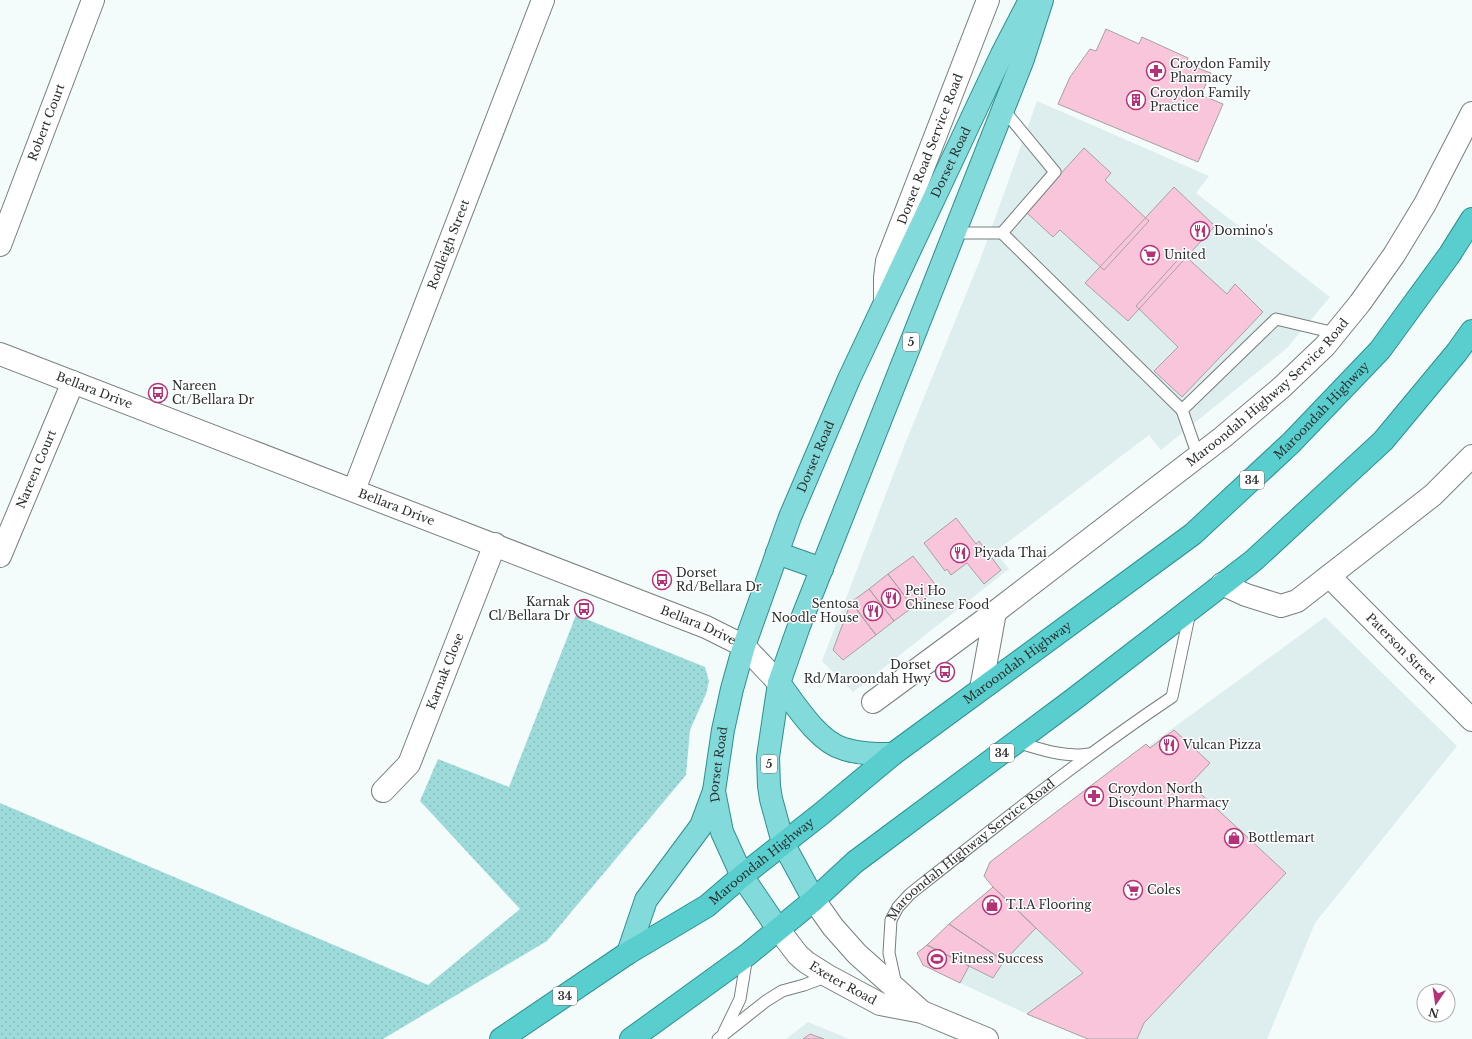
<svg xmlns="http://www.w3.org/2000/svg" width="1472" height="1039" font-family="'Libre Baskerville',serif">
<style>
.built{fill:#deeeee}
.park{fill:url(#park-dots)}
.building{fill:#f9c5da;stroke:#a7a1a3}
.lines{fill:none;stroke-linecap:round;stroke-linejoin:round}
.service-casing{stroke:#787f7e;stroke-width:13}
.minor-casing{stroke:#787f7e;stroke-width:24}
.secondary-casing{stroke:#787f7e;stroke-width:24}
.primary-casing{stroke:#2e908f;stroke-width:24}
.trunk-casing{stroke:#2e908f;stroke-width:24}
.service{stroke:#fff;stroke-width:11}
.minor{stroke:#fff;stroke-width:22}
.secondary{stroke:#fff;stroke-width:22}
.primary{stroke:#82dbda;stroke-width:22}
.trunk{stroke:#58cfce;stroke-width:22}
.labels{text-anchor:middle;stroke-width:3;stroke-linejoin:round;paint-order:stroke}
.shield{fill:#fff;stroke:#6c6e6e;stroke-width:1}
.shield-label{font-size:11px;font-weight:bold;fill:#2d3030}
.poi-label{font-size:12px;fill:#2d3030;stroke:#fff;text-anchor:start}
.street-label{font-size:12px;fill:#2d3030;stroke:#fff}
</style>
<defs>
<pattern id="park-dots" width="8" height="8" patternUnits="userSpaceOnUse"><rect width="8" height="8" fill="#9cdbd9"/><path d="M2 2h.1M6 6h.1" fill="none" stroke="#87bcbb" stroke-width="1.8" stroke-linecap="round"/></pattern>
</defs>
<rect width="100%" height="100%" fill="#f3fbfb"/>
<path class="built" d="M 1037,101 L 1209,176 L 1196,193 L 1330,297 L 1287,348 L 1161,450 L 1149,435 L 995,552 L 1009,569 L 853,692 L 822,661 L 905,444 L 980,260 Z
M 1325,617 L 1457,746 L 1315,923 L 1267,1039 L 1088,1039 L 1027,1014 L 960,983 L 917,953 L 993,887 L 984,876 L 990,862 Z
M 808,1022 L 849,1039 L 786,1039 Z"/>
<path class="park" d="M 576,615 L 705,667 L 709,681 L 706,694 L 690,730 L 686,775 L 547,941 L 383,1039 L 0,1039 L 0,803 L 428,985 L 520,909 L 420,801 L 438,759 L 509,787 Z"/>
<path class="building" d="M 1106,29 L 1139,44 L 1142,37 L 1188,58 L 1186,64 L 1211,73 L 1201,95 L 1223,104 L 1198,162 L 1058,104 L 1070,77 L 1090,49 L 1096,51 Z
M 1084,148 L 1111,173 L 1105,180 L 1149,221 L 1104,270 L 1060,230 L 1053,237 L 1026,212 Z
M 1174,187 L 1215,226 L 1128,321 L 1085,283 Z
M 1183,254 L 1227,294 L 1235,284 L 1263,312 L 1182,397 L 1154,371 L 1178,347 L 1136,306 Z
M 956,518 L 976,544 L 979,541 L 1001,570 L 984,584 L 967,563 L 951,575 L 947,569 L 945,571 L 924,543 Z
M 913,556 L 938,588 L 913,607 L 888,574 Z
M 888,574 L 913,607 L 894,621 L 869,589 Z
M 869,589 L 894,621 L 876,635 L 851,602 Z
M 851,602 L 876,635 L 843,660 L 833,650 Z
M 1174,730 L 1210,763 L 1190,784 L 1286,873 L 1144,1023 L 1137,1039 L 1088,1039 L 1027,1014 L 1083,973 L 993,887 L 984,876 L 990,862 L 1146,744 L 1150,748 Z
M 993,887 L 1036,928 L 1004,961 L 949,924 Z
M 949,924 L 1004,961 L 993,978 L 927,945 Z
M 927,945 L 969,966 L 960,983 L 923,965 L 917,953 Z
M 810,1034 L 824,1039 L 803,1039 Z"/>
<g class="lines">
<defs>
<g id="service">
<path d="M 954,233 L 1002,233 L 1055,172 L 1003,109"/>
<path d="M 1002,233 L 1182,410"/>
<path d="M 1198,456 L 1182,410 L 1276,319 L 1335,333"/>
<path d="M 1017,742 C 1039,749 1066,758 1089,754"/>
<path id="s1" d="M 896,985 L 889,953 L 891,920 L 898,907 L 910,894 C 996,826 1081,758 1172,697 L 1190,612"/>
<path d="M 724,1032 L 740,999 L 747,956"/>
<path d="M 718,1039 L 766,1001 L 782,991 L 804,985 L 828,976"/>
</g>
<g id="minor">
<path id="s2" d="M 0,245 L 93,0"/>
<path id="s3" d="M 885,301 L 885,278 L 887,261 L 988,0"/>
<path id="s4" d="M 354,490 L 543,0"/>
<path id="s5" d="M 0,556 L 73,382"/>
<path id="s6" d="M 1329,576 L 1472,720"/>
<path d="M 1222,584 L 1246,595 L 1281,606 L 1297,601 L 1433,495 L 1472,456"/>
<path d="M 981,689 L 995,612"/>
<path id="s7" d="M 873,702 L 995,612 L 1223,437 L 1282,387 L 1325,346 L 1360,303 L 1394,255 L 1425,204 L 1472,113"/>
<path id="s8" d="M 383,791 L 409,764 L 495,544"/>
</g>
<g id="secondary">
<path id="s9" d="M 0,354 L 706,627 L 744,646 L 779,683"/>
<path d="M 814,900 L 833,927 L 857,954 L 922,1012"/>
<path id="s10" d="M 778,929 L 798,955 L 806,962 L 828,976 L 880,1004 L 922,1012 L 987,1039"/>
</g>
<g id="primary">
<path d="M 777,553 L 822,569"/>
<path d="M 779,683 C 795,704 818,742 844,749 C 860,754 877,754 893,754"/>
<path d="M 814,900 L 783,843 L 771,799 L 769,786 L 768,757 L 779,683 L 799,626 L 1023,59 L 1042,0"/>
<path id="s11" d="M 778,929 L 742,876 L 722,832 L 714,791 L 723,730 L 732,689 L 744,646 L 790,517 L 849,379 L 1002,54 L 1030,0"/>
<path d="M 628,953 L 646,900 L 701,826 L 714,791"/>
</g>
<g id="trunk">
<path id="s12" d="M 501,1039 L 628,953 L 707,906 L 742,876 L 821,814 L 893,754 L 1193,534 L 1291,443 L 1380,350 L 1450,254 L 1472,219"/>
<path d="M 631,1039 L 747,955 L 814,900 L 855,862 L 1074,699 L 1253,561 L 1383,441 L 1457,352 L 1472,331"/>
</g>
</defs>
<use href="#service" class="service-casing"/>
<use href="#minor" class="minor-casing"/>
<use href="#secondary" class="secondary-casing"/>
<use href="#primary" class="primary-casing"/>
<use href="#trunk" class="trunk-casing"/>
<use href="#service" class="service"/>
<use href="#minor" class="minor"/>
<use href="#secondary" class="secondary"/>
<use href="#primary" class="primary"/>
<use href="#trunk" class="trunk"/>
</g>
<defs>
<symbol id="pharmacy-ring" viewBox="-11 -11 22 22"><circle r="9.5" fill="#fff" stroke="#b63278" stroke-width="1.5"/><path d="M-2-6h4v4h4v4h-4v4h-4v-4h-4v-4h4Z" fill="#b63278"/></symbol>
<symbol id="building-ring" viewBox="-11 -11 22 22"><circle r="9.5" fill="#fff" stroke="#b63278" stroke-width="1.5"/><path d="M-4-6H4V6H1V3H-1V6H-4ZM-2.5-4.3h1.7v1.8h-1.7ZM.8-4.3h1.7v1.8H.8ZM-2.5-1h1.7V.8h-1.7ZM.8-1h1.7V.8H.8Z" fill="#b63278"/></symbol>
<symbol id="restaurant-ring" viewBox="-11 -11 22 22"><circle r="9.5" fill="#fff" stroke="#b63278" stroke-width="1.5"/><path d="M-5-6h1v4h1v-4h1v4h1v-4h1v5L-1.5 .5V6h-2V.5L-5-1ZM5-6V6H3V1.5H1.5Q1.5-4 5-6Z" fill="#b63278"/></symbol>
<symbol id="supermarket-ring" viewBox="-11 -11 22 22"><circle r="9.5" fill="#fff" stroke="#b63278" stroke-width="1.5"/><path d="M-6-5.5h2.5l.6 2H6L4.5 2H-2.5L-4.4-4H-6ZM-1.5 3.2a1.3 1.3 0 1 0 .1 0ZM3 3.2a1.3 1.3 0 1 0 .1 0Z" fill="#b63278"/></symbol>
<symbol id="bus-ring" viewBox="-11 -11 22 22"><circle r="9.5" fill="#fff" stroke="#b63278" stroke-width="1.5"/><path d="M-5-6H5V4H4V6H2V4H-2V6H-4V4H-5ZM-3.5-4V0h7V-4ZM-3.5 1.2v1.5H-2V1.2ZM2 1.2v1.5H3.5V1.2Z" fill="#b63278"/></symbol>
<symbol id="shop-ring" viewBox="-11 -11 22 22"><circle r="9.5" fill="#fff" stroke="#b63278" stroke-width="1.5"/><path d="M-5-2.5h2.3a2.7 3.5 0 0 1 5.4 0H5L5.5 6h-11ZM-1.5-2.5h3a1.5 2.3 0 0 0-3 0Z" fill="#b63278"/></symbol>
<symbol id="stadium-ring" viewBox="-11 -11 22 22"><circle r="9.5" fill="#fff" stroke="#b63278" stroke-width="1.5"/><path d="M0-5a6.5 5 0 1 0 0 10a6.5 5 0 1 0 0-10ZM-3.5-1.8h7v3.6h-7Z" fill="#b63278"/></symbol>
</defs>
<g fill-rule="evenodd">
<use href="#pharmacy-ring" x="1145" y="60" width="22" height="22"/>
<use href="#building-ring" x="1125" y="89" width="22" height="22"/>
<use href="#restaurant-ring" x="1189" y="220" width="22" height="22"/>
<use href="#supermarket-ring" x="1139" y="244" width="22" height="22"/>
<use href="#bus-ring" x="147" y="382" width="22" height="22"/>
<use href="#restaurant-ring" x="949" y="542" width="22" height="22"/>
<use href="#bus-ring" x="651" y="569" width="22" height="22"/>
<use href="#restaurant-ring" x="880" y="587" width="22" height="22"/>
<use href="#bus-ring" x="573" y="598" width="22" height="22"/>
<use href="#restaurant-ring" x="862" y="600" width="22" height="22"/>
<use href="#bus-ring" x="934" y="661" width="22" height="22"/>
<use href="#restaurant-ring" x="1158" y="734" width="22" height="22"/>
<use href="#pharmacy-ring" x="1083" y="785" width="22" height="22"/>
<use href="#shop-ring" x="1223" y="827" width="22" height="22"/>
<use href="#supermarket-ring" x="1122" y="879" width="22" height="22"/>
<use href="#shop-ring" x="981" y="894" width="22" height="22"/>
<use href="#stadium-ring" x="926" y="948" width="22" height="22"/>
</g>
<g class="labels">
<g class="shield">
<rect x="903" y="333" width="16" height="18" rx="3"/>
<rect x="1240" y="471" width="24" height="18" rx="3"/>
<rect x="990" y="744" width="24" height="18" rx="3"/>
<rect x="761" y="755" width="16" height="18" rx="3"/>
<rect x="553" y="987" width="24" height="18" rx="3"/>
</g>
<g class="shield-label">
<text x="911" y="346">5</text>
<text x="1252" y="484">34</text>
<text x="1002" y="757">34</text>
<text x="769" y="768">5</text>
<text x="565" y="1000">34</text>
</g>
<g class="poi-label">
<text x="1170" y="68">Croydon Family<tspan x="1170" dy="14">Pharmacy</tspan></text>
<text x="1150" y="97">Croydon Family<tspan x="1150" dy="14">Practice</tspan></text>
<text x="1214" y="235">Domino's</text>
<text x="1164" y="259">United</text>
<text x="172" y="390">Nareen<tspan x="172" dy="14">Ct/Bellara Dr</tspan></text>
<text x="974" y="557">Piyada Thai</text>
<text x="676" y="577">Dorset<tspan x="676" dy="14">Rd/Bellara Dr</tspan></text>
<text x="905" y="595">Pei Ho<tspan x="905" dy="14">Chinese Food</tspan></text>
<text x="570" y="606" text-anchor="end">Karnak<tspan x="570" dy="14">Cl/Bellara Dr</tspan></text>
<text x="859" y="608" text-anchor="end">Sentosa<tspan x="859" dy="14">Noodle House</tspan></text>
<text x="931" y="669" text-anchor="end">Dorset<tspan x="931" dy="14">Rd/Maroondah Hwy</tspan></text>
<text x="1183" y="749">Vulcan Pizza</text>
<text x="1108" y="793">Croydon North<tspan x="1108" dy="14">Discount Pharmacy</tspan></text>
<text x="1248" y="842">Bottlemart</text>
<text x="1147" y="894">Coles</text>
<text x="1006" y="909">T.I.A Flooring</text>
<text x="951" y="963">Fitness Success</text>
</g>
<g class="street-label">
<text dy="4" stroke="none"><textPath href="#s2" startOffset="131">Robert Court</textPath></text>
<text dy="4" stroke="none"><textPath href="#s3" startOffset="160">Dorset Road Service Road</textPath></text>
<text dy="4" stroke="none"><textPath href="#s11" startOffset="829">Dorset Road</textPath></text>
<text dy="4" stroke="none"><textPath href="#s4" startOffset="263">Rodleigh Street</textPath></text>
<text dy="4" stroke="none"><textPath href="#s9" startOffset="101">Bellara Drive</textPath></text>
<text dy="4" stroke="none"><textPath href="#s7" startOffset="502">Maroondah Highway Service Road</textPath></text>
<text dy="4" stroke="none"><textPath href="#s12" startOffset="1036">Maroondah Highway</textPath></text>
<text dy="4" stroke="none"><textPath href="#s11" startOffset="505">Dorset Road</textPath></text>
<text dy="4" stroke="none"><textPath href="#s5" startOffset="94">Nareen Court</textPath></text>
<text dy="4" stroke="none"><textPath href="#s9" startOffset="425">Bellara Drive</textPath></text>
<text dy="4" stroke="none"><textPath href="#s9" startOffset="749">Bellara Drive</textPath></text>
<text dy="4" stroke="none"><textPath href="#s6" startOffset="102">Paterson Street</textPath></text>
<text dy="4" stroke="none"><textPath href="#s12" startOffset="640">Maroondah Highway</textPath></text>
<text dy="4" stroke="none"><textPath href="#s8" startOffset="137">Karnak Close</textPath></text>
<text dy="4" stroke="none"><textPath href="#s11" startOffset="181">Dorset Road</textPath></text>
<text dy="4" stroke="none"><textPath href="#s1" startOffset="173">Maroondah Highway Service Road</textPath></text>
<text dy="4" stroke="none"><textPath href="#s12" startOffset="316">Maroondah Highway</textPath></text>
<text dy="4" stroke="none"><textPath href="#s10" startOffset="86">Exeter Road</textPath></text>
</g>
</g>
<g transform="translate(1436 1003) rotate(193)"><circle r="19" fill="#ffffff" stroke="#abacac"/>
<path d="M0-3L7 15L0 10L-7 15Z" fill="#b63278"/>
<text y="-6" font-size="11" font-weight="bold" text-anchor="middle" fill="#2d3030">N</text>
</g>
</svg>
